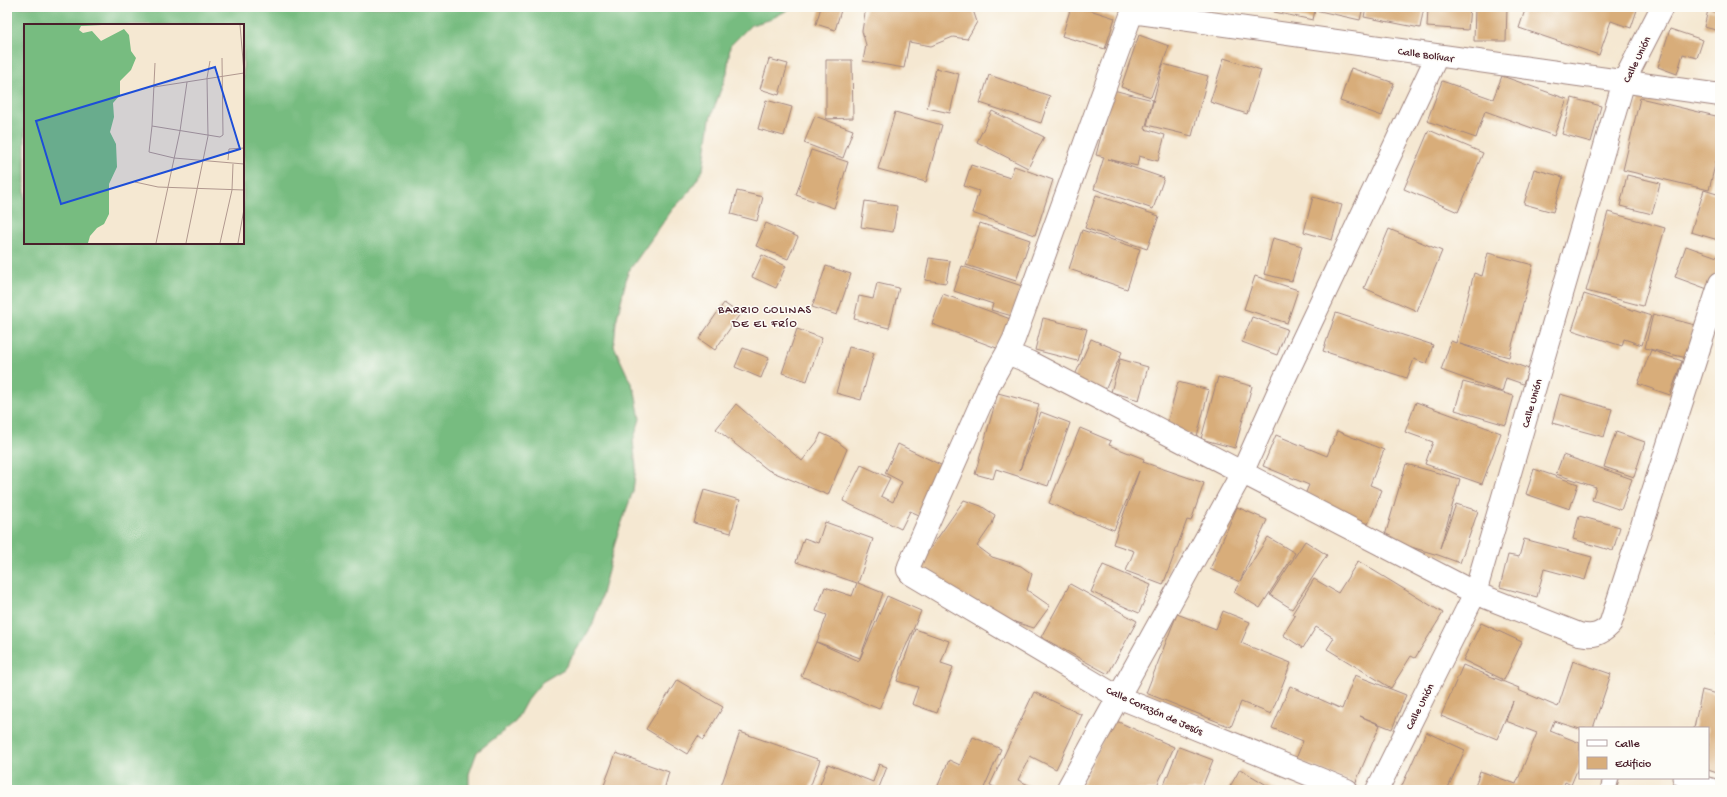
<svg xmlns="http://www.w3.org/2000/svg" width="1727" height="797" font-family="'Gochi Hand',sans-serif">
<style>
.forest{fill:#77bc80;stroke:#606e56;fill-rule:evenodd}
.building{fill:#d8ad7a}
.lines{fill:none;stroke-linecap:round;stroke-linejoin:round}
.service-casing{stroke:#a0847e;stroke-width:17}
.minor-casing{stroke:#a0847e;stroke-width:24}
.service{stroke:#fff;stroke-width:15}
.minor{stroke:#fff;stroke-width:22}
.labels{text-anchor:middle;stroke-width:3;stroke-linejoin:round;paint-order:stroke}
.street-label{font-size:11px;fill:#4a1f2b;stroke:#fdfcf7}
.neighbourhood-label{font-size:12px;letter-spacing:1px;fill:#4a1f2b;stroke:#fdfcf7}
.inset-road{fill:none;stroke:#b1988f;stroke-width:1}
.view{fill:#1d4ed8;fill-opacity:0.15;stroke:#1d4ed8;stroke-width:2}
.inset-edge{fill:none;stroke:#4a1f2b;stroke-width:2}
</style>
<rect width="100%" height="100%" fill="#fdfcf7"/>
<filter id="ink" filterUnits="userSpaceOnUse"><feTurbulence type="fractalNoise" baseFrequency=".025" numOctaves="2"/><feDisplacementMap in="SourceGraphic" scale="8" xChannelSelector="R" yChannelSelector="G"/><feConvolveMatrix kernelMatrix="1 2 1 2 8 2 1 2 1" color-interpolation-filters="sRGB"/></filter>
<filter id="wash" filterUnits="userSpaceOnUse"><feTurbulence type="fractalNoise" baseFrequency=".012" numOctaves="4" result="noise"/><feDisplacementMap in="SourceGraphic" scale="16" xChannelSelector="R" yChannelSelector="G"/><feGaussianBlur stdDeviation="0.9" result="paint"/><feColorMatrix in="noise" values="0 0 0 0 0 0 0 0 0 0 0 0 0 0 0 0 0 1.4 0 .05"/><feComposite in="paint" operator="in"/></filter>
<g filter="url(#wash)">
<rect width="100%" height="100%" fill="#f5e8d2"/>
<path class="forest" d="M 7,7 L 793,7 L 769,20 L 751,25 L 730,46 L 727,73 L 710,119 L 703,170 L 689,192 L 672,210 L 628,272 L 616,322 L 614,346 L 635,392 L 640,419 L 633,441 L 636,467 L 633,491 L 616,539 L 600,602 L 592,626 L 564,669 L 542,682 L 527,700 L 515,722 L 477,752 L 469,774 L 469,790 L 7,790 ZM 25,25 L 243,25 L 243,243 L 25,243 Z"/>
<g id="blocks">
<path class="building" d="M 821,7 L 842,7 L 835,30 L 816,24 Z
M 866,7 L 972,7 L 977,22 L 967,39 L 953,37 L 931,46 L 909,42 L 904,68 L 863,61 L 866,45 L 862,31 Z
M 1071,7 L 1080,7 L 1115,18 L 1105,49 L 1062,36 Z
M 1276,7 L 1363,7 L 1360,20 L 1315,10 L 1313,20 L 1274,12 Z
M 1366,7 L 1424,7 L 1420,28 L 1364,17 Z
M 1428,7 L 1470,7 L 1468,30 L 1427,27 Z
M 1475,7 L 1507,7 L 1506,41 L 1474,41 Z
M 1526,7 L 1638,7 L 1631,28 L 1611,21 L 1599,55 L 1519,28 Z
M 1707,7 L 1720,7 L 1720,13 Z
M 1708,10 L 1720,13 L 1720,31 L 1704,27 Z
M 1670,29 L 1703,40 L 1697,58 L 1683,54 L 1677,74 L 1658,67 Z
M 1139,35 L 1169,46 L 1151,97 L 1121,87 Z
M 1224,58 L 1261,70 L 1247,114 L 1210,102 Z
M 769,59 L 788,64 L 779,95 L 760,89 Z
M 826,60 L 852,60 L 853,118 L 826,119 Z
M 1163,64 L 1208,76 L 1192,136 L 1147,125 Z
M 936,68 L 959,74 L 950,113 L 927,108 Z
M 1351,68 L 1394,83 L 1382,116 L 1340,101 Z
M 989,75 L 1050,96 L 1041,123 L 980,103 Z
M 1502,76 L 1567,99 L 1554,136 L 1485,111 L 1476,138 L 1427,121 L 1442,81 L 1493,99 Z
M 1113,90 L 1153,100 L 1145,129 L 1165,135 L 1158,161 L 1139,156 L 1137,166 L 1108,159 L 1164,178 L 1153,209 L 1094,189 L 1104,157 L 1096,155 Z
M 1572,98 L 1601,106 L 1591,142 L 1562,134 Z
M 1640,98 L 1720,117 L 1720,162 L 1716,161 L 1709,190 L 1623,170 Z
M 766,100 L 792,107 L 784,136 L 758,129 Z
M 992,111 L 1044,137 L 1028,168 L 977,142 Z
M 895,112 L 942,125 L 926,182 L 878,169 Z
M 815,116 L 853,130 L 843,158 L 804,143 Z
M 1429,130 L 1483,153 L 1458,212 L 1404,189 Z
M 811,150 L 848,162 L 834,208 L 796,195 Z
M 971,165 L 1010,178 L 1014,166 L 1053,180 L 1035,235 L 972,213 L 979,191 L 964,186 Z
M 1534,169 L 1563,177 L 1553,212 L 1524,204 Z
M 1627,175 L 1660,183 L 1652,214 L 1620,206 Z
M 1704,190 L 1720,195 L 1720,232 L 1718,240 L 1691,232 Z
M 737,191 L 763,197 L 757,221 L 731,214 Z
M 1096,195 L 1159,216 L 1147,249 L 1085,228 Z
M 1313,197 L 1342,205 L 1332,240 L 1304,232 Z
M 865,201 L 897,206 L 893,232 L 861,227 Z
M 1608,212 L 1665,228 L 1643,306 L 1586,291 Z
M 766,223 L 798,237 L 788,259 L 756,246 Z
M 980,223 L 1030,240 L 1016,281 L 966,265 Z
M 1389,229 L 1442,251 L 1417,311 L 1364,288 Z
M 1082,230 L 1140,249 L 1127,289 L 1069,269 Z
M 1273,238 L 1302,246 L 1292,281 L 1264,274 Z
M 1686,246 L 1720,258 L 1720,271 L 1713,291 L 1675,277 Z
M 1488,253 L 1533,265 L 1509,357 L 1460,344 L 1529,369 L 1523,384 L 1506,378 L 1502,392 L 1441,370 L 1451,341 L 1456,343 L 1474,273 L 1482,276 Z
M 762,255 L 786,266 L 776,288 L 752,277 Z
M 929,258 L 950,261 L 946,283 L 925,280 Z
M 826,266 L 851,274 L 837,315 L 812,307 Z
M 962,266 L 1022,286 L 1012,316 L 991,310 L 993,304 L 954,291 Z
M 1255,276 L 1298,290 L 1287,323 L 1244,309 Z
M 877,283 L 899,288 L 889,328 L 854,319 L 859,296 L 873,299 Z
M 943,294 L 1013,320 L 1002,350 L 932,324 Z
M 1584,294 L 1651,316 L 1642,345 L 1624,339 L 1622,346 L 1572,330 Z
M 724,303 L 740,314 L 715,350 L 699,339 Z
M 1336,313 L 1433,345 L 1427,364 L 1414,359 L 1407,378 L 1323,351 Z
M 1653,314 L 1695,325 L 1687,358 L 1645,348 Z
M 1252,317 L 1287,329 L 1277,355 L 1242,342 Z
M 1043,318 L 1087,329 L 1078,361 L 1035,350 Z
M 797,329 L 822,338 L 807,381 L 782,373 Z
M 1091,339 L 1122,352 L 1103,395 L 1072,382 Z
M 849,347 L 874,353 L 861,400 L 836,393 Z
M 743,348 L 769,358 L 761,378 L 735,367 Z
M 1651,350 L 1682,361 L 1670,395 L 1638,384 Z
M 1120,359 L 1148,367 L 1139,400 L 1111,392 Z
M 1218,377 L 1252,386 L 1235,448 L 1201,439 Z
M 1178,382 L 1209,390 L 1197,436 L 1166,428 Z
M 1463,382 L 1514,396 L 1506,425 L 1455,410 Z
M 998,393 L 1039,404 L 1020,470 L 1041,412 L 1070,423 L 1048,486 L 996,469 L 993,479 L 975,474 Z
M 1560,394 L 1612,409 L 1604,437 L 1552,423 Z
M 1416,402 L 1501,433 L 1482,484 L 1425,464 L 1433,442 L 1405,432 Z
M 736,404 L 802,461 L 817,442 L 821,433 L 834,439 L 847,449 L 828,495 L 768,470 L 716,429 Z
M 1080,428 L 1111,441 L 1109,445 L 1144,459 L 1143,462 L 1204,483 L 1191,521 L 1187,520 L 1163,585 L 1126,571 L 1134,551 L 1113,544 L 1139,471 L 1114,530 L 1049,503 Z
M 1337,431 L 1384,450 L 1370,485 L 1382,490 L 1368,524 L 1304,497 L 1309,485 L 1263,466 L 1276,435 L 1327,456 Z
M 1616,432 L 1645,442 L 1634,477 L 1604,467 Z
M 898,444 L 949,469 L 926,518 L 910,511 L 901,529 L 843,501 L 861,465 L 890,478 L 881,496 L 893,502 L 902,482 L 885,473 Z
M 1563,455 L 1632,479 L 1621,510 L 1592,500 L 1596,487 L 1556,474 Z
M 1406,464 L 1460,479 L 1440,548 L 1456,504 L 1478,511 L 1460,563 L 1438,555 L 1384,539 Z
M 1534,469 L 1578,484 L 1570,509 L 1526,494 Z
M 704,490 L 740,500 L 731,533 L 694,523 Z
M 964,500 L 981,506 L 995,515 L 992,524 L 977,546 L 992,557 L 1021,566 L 1032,574 L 1027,590 L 1050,606 L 1034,628 L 1005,619 L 916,569 Z
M 1237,507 L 1267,520 L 1240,581 L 1268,537 L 1295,553 L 1260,608 L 1234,592 L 1240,582 L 1210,569 Z
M 1579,516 L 1620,527 L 1613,551 L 1573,539 Z
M 825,522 L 873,539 L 858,583 L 883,593 L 860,658 L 817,642 L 827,615 L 816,611 L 825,587 L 852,596 L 857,583 L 796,562 L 804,538 L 818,543 Z
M 1524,539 L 1592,557 L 1585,580 L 1544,569 L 1537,597 L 1500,587 L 1508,555 L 1519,557 Z
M 1305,541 L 1327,555 L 1292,609 L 1270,595 Z
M 1358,561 L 1443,613 L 1415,658 L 1411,656 L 1391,688 L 1327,649 L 1334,638 L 1316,627 L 1303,648 L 1283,635 L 1295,616 L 1292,614 L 1314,579 L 1338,593 Z
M 1103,565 L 1151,585 L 1139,613 L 1091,592 Z
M 1070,584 L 1137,621 L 1108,674 L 1041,637 Z
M 887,596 L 921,611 L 879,709 L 801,676 L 816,642 L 859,661 Z
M 1223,611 L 1250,622 L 1241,643 L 1291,663 L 1271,714 L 1241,702 L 1231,727 L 1146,693 L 1177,614 L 1216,629 Z
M 1481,623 L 1522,642 L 1504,680 L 1463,660 Z
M 1719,626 L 1720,626 L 1720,636 L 1717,635 Z
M 915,629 L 949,641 L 941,663 L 953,667 L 937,713 L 912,704 L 918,687 L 897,681 Z
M 1573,661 L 1611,674 L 1593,728 L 1580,729 L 1554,721 L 1550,731 L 1580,743 L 1580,763 L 1571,785 L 1565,782 L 1562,790 L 1521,790 L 1518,788 L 1518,790 L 1474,790 L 1480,771 L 1516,784 L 1537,733 L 1506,721 L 1513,701 L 1497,739 L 1441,716 L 1463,665 L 1519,688 L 1518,690 L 1558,707 Z
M 1355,675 L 1406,695 L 1392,729 L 1360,716 L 1380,725 L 1355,784 L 1296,759 L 1303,741 L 1272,728 L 1290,686 L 1342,709 Z
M 677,680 L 723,707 L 703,740 L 698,736 L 687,754 L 646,729 Z
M 1702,690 L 1720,695 L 1720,774 L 1708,770 L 1708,728 L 1694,728 Z
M 1034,692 L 1082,715 L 1056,769 L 1030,756 L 1018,780 L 1039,790 L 1001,790 L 990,785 Z
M 1112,719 L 1174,747 L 1155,790 L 1080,790 Z
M 740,732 L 820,760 L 809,790 L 720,789 Z
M 1426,732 L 1465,750 L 1447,790 L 1400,790 Z
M 973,737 L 1001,749 L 983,790 L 936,790 L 949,760 L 960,765 Z
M 1179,747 L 1213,760 L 1201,790 L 1162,790 Z
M 616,753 L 669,772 L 664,790 L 609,790 L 603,788 Z
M 828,764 L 873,782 L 879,764 L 887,767 L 878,790 L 818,790 Z
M 1240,769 L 1275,790 L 1228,790 Z"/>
</g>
</g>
<g filter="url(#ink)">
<use href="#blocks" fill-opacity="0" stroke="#a0847e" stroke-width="1"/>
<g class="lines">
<defs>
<path id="service" d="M 1680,778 L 1720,788
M 1608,790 L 1611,778"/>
<path id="minor" d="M 1134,7 L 1014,339 L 1007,353 L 1029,362 L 1475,593 L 1579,634 C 1593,637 1600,635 1610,625 L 1720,283
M 1132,12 L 1720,95
M 1007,353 L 990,383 L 909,566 L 908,570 L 911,574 L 1118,697 L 1347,790
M 1067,790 L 1242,473 L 1280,388 L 1437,56
M 1377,790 L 1475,593 L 1624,81 L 1662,7"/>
</defs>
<use href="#service" class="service-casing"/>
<use href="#minor" class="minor-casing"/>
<use href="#service" class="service"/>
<use href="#minor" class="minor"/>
</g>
</g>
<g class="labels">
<g class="street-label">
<text transform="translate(1426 54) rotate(8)" y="4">Calle Bolívar</text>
<text transform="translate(1636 59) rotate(-64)" y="4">Calle Unión</text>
<text transform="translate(1531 403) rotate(-74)" y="4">Calle Unión</text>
<text transform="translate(1419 706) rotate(-63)" y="4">Calle Unión</text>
<text transform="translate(1155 710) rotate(24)" y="4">Calle Corazón de Jesús</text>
</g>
<g class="neighbourhood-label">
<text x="765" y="313">BARRIO COLINAS<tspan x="765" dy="14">DE EL FRÍO</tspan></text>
</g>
</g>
<g transform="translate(24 24)">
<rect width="220" height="220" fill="#f5e8d2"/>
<path d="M 0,1 L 78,1 L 57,2 L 55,6 L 59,9 L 68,7 L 77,17 L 100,5 L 105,11 L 107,27 L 112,34 L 107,46 L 96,57 L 96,71 L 89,79 L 90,93 L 86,108 L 92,120 L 93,143 L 85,160 L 85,190 L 80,200 L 73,204 L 66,212 L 64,219 L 0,219 Z" fill="#77bc80"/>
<path class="inset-road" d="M 216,1 L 220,48M 131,39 L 128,102 L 196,113 L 199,111 L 198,34M 130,63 L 220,49M 128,102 L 125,128 L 150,134 L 220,140M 204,136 L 205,125 L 220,124M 111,158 L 134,163 L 220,166M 132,219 L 156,107 L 163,58M 162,219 L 184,112 L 183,54 L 186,37M 196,219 L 208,166 L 209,140M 214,219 L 220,185"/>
<path class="view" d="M 191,43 L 216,125 L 37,180 L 12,97 Z"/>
<rect width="220" height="220" class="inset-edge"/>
</g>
<rect width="1727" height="797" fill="none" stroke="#fdfcf7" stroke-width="24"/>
<rect x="1579" y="727" width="130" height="52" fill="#fdfcf7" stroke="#b5a4a5"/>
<rect x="1587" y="740" width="20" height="6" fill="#ffffff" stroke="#b5a4a5"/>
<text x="1615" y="747" font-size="12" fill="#4a1f2b">Calle</text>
<rect x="1587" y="757" width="20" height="12" fill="#d8ad7a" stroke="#b5a4a5"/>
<text x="1615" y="767" font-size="12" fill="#4a1f2b">Edificio</text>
</svg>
